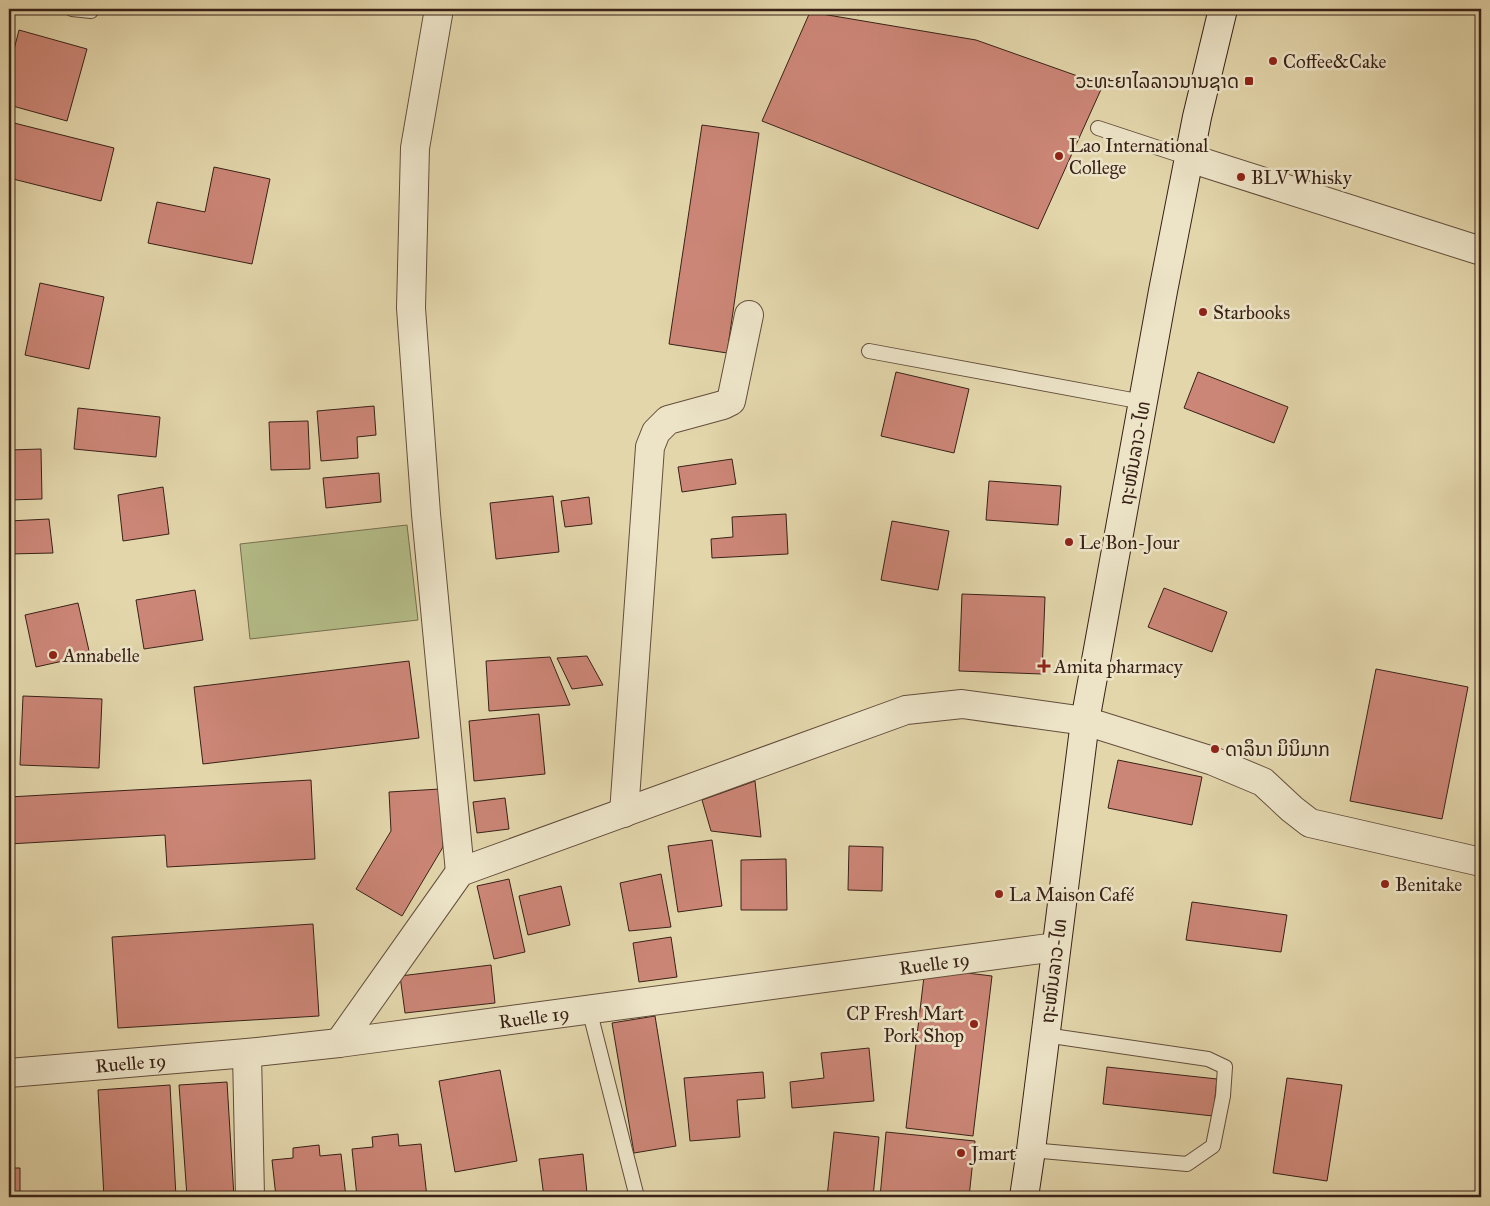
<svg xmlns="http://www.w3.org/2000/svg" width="1490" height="1206" font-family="'IM FELL Great Primer','Noto Sans Lao',serif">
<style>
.green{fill:#b4bd88;stroke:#766f50}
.building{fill:#cc8677;stroke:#382117}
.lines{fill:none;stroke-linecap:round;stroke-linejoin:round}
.lane-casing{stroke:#634e3c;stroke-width:16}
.street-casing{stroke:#634e3c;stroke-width:30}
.secondary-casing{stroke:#382117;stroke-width:30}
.lane{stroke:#ede4c8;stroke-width:14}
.street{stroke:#ede4c8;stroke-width:28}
.secondary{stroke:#ede4c8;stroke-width:28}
.poi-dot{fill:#8f2418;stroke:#ede4c8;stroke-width:2}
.labels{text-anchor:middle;stroke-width:5;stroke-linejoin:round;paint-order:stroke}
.poi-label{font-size:19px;fill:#382117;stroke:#ede4c8;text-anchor:start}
.street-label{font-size:19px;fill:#382117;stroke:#ede4c8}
</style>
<rect width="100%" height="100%" fill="#e3d6ab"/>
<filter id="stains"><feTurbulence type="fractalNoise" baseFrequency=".004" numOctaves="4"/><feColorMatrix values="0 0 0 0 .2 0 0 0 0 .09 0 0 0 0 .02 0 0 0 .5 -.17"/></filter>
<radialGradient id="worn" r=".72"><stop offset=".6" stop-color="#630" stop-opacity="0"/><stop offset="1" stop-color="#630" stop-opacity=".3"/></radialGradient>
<path class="green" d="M 407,525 L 418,620 L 250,639 L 240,544 Z"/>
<path class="building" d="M 836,9 L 861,9 L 859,15 Z
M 810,12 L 976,40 L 1103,85 L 1038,229 L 762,121 Z
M 19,30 L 87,49 L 67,121 L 9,105 L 9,69 Z
M 14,123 L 114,148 L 101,201 L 9,178 L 9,145 Z
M 702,125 L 759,133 L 727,353 L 669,344 Z
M 214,167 L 270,179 L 252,264 L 148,243 L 157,202 L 205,212 Z
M 40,283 L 104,297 L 89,369 L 25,355 Z
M 896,372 L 969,389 L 954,453 L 881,436 Z
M 1198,372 L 1288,407 L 1274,443 L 1184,408 Z
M 374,406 L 376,435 L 357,437 L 358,458 L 321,461 L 317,411 Z
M 78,408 L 160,417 L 156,457 L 74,449 Z
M 308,421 L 310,469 L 271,470 L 269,422 Z
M 41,449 L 42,499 L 9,500 L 9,450 Z
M 732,459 L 736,484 L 682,492 L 678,467 Z
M 379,473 L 381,502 L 326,508 L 323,478 Z
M 989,481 L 1061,486 L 1058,525 L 986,520 Z
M 163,487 L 169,534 L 123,541 L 118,495 Z
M 553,496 L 559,552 L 496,559 L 490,503 Z
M 589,497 L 592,524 L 565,527 L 561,501 Z
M 786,514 L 788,554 L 712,558 L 711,539 L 733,537 L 732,517 Z
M 49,519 L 53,553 L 9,554 L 9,521 Z
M 892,521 L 949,531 L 938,590 L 881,580 Z
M 1164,588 L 1227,612 L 1212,652 L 1148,627 Z
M 195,590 L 203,640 L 144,649 L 136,600 Z
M 962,594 L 1045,597 L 1042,674 L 959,671 Z
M 78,603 L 90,655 L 36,667 L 25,615 Z
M 587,656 L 603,685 L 572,689 L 557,658 Z
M 550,657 L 570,705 L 489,711 L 486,661 Z
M 409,661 L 419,738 L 203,764 L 194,687 Z
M 1376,669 L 1468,687 L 1442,819 L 1350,801 Z
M 23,696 L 102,699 L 99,768 L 20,765 Z
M 539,714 L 545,774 L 474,781 L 469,721 Z
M 9,759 L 11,786 L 9,786 Z
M 1118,760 L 1202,777 L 1192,825 L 1108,808 Z
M 311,780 L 315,859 L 167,867 L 165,835 L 9,844 L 9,797 Z
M 755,781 L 761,837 L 711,831 L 702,800 Z
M 440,789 L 443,847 L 402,916 L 356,889 L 391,831 L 389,792 Z
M 505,798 L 509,829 L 477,833 L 473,802 Z
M 712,840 L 722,906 L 678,912 L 668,846 Z
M 849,846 L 883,847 L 882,891 L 848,890 Z
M 786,859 L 787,910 L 741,910 L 741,860 Z
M 661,874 L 671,927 L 629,931 L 620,883 Z
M 509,879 L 525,952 L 494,959 L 477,886 Z
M 561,886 L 570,925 L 528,935 L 519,896 Z
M 1192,902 L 1287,915 L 1281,952 L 1186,940 Z
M 313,924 L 319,1016 L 118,1028 L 112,937 Z
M 671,937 L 677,977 L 639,982 L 633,943 Z
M 491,965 L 495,1003 L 405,1013 L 400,976 Z
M 925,968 L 992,976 L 973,1136 L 906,1128 Z
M 655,1016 L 676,1146 L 634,1153 L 612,1023 Z
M 869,1048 L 874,1101 L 792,1108 L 790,1082 L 824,1078 L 821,1053 Z
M 1107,1067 L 1217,1079 L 1213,1116 L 1103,1104 Z
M 500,1070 L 517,1161 L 455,1172 L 439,1081 Z
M 763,1072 L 765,1098 L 737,1100 L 740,1137 L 690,1141 L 684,1078 Z
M 1287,1078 L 1342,1085 L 1327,1181 L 1273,1173 Z
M 227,1082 L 234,1197 L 187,1197 L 179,1085 Z
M 170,1085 L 176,1197 L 104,1197 L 98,1090 Z
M 834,1132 L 879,1137 L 873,1197 L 827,1197 Z
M 886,1132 L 975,1141 L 969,1197 L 880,1197 Z
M 398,1134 L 399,1146 L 421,1144 L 427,1197 L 357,1197 L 352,1149 L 373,1147 L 372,1137 Z
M 319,1145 L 320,1156 L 341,1154 L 346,1197 L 276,1197 L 272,1160 L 293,1158 L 293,1148 Z
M 583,1154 L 587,1193 L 544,1197 L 539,1159 Z
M 9,1168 L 20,1168 L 20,1197 L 9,1197 Z"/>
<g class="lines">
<defs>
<path id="lane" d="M 72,9 L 91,11
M 1098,128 L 1189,158
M 869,351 L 1143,402
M 589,1009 L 637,1197
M 1031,1150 L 1187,1164 L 1213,1146 L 1223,1096 L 1225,1067 L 1208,1059 L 1045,1035"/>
<g id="street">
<path d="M 439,9 L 415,148 L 411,308 L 426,514 L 460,872"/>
<path d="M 1189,158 L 1478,250"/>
<path d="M 624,813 L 650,447 L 656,432 L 668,420 L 723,405 L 731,401 L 749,315"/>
<path d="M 339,1043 L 460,872 L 906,710 L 962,704 L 1085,721 L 1213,761 L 1263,782 L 1292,809 L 1310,823 L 1481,862"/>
<path d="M 247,1053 L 250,1197"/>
<path id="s1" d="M 9,1073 L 247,1053 L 339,1043 L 1056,947"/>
</g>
<path id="secondary" d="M 1024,1197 L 1031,1150 L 1085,721 L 1163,291 L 1197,117 L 1223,9"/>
</defs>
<use href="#lane" class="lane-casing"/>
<use href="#street" class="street-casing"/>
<use href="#secondary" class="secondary-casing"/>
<use href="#lane" class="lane"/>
<use href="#street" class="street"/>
<use href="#secondary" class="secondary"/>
</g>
<g class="poi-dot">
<circle cx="1273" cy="61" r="5"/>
<rect x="1244" y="76" width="10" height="10" rx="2.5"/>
<circle cx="1059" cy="156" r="5"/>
<circle cx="1241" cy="177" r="5"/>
<circle cx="1203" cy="312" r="5"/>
<circle cx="1069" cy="542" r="5"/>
<circle cx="53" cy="655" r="5"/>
<path d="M1041.5 658.5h5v5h5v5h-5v5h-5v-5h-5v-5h5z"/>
<circle cx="1215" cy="749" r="5"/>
<circle cx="1385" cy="884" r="5"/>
<circle cx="999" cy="894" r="5"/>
<circle cx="974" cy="1024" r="5"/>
<circle cx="961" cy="1153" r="5"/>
</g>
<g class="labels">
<g class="poi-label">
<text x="1283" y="68">Coffee&amp;Cake</text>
<text x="1239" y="88" text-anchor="end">ວະທະຍາໄລລາວນານຊາດ</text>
<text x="1069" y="152">Lao International<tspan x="1069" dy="22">College</tspan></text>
<text x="1251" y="184">BLV Whisky</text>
<text x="1213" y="319">Starbooks</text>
<text x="1079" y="549">Le Bon-Jour</text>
<text x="63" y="662">Annabelle</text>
<text x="1054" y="673">Amita pharmacy</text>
<text x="1225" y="756">ດາລິນາ ມິນິມາກ</text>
<text x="1395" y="891">Benitake</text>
<text x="1009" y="901">La Maison Café</text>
<text x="964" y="1020" text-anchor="end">CP Fresh Mart<tspan x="964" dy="22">Pork Shop</tspan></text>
<text x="971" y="1160">Jmart</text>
</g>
<g class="street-label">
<text transform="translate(1134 453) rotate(-80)" y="7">ຖະໜົນລາວ-ໄທ</text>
<text dy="7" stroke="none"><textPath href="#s1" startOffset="932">Ruelle 19</textPath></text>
<text transform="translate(1053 971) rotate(-83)" y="7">ຖະໜົນລາວ-ໄທ</text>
<text dy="7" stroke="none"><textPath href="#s1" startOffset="528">Ruelle 19</textPath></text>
<text dy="7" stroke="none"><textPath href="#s1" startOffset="122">Ruelle 19</textPath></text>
</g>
</g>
<rect width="1490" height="1206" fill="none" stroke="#e3d6ab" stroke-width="30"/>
<rect x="10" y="10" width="1470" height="1186" fill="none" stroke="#382117" stroke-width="2.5"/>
<rect x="15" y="15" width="1460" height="1176" fill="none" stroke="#382117"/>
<rect width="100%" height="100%" filter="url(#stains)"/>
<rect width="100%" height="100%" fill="url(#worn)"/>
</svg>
